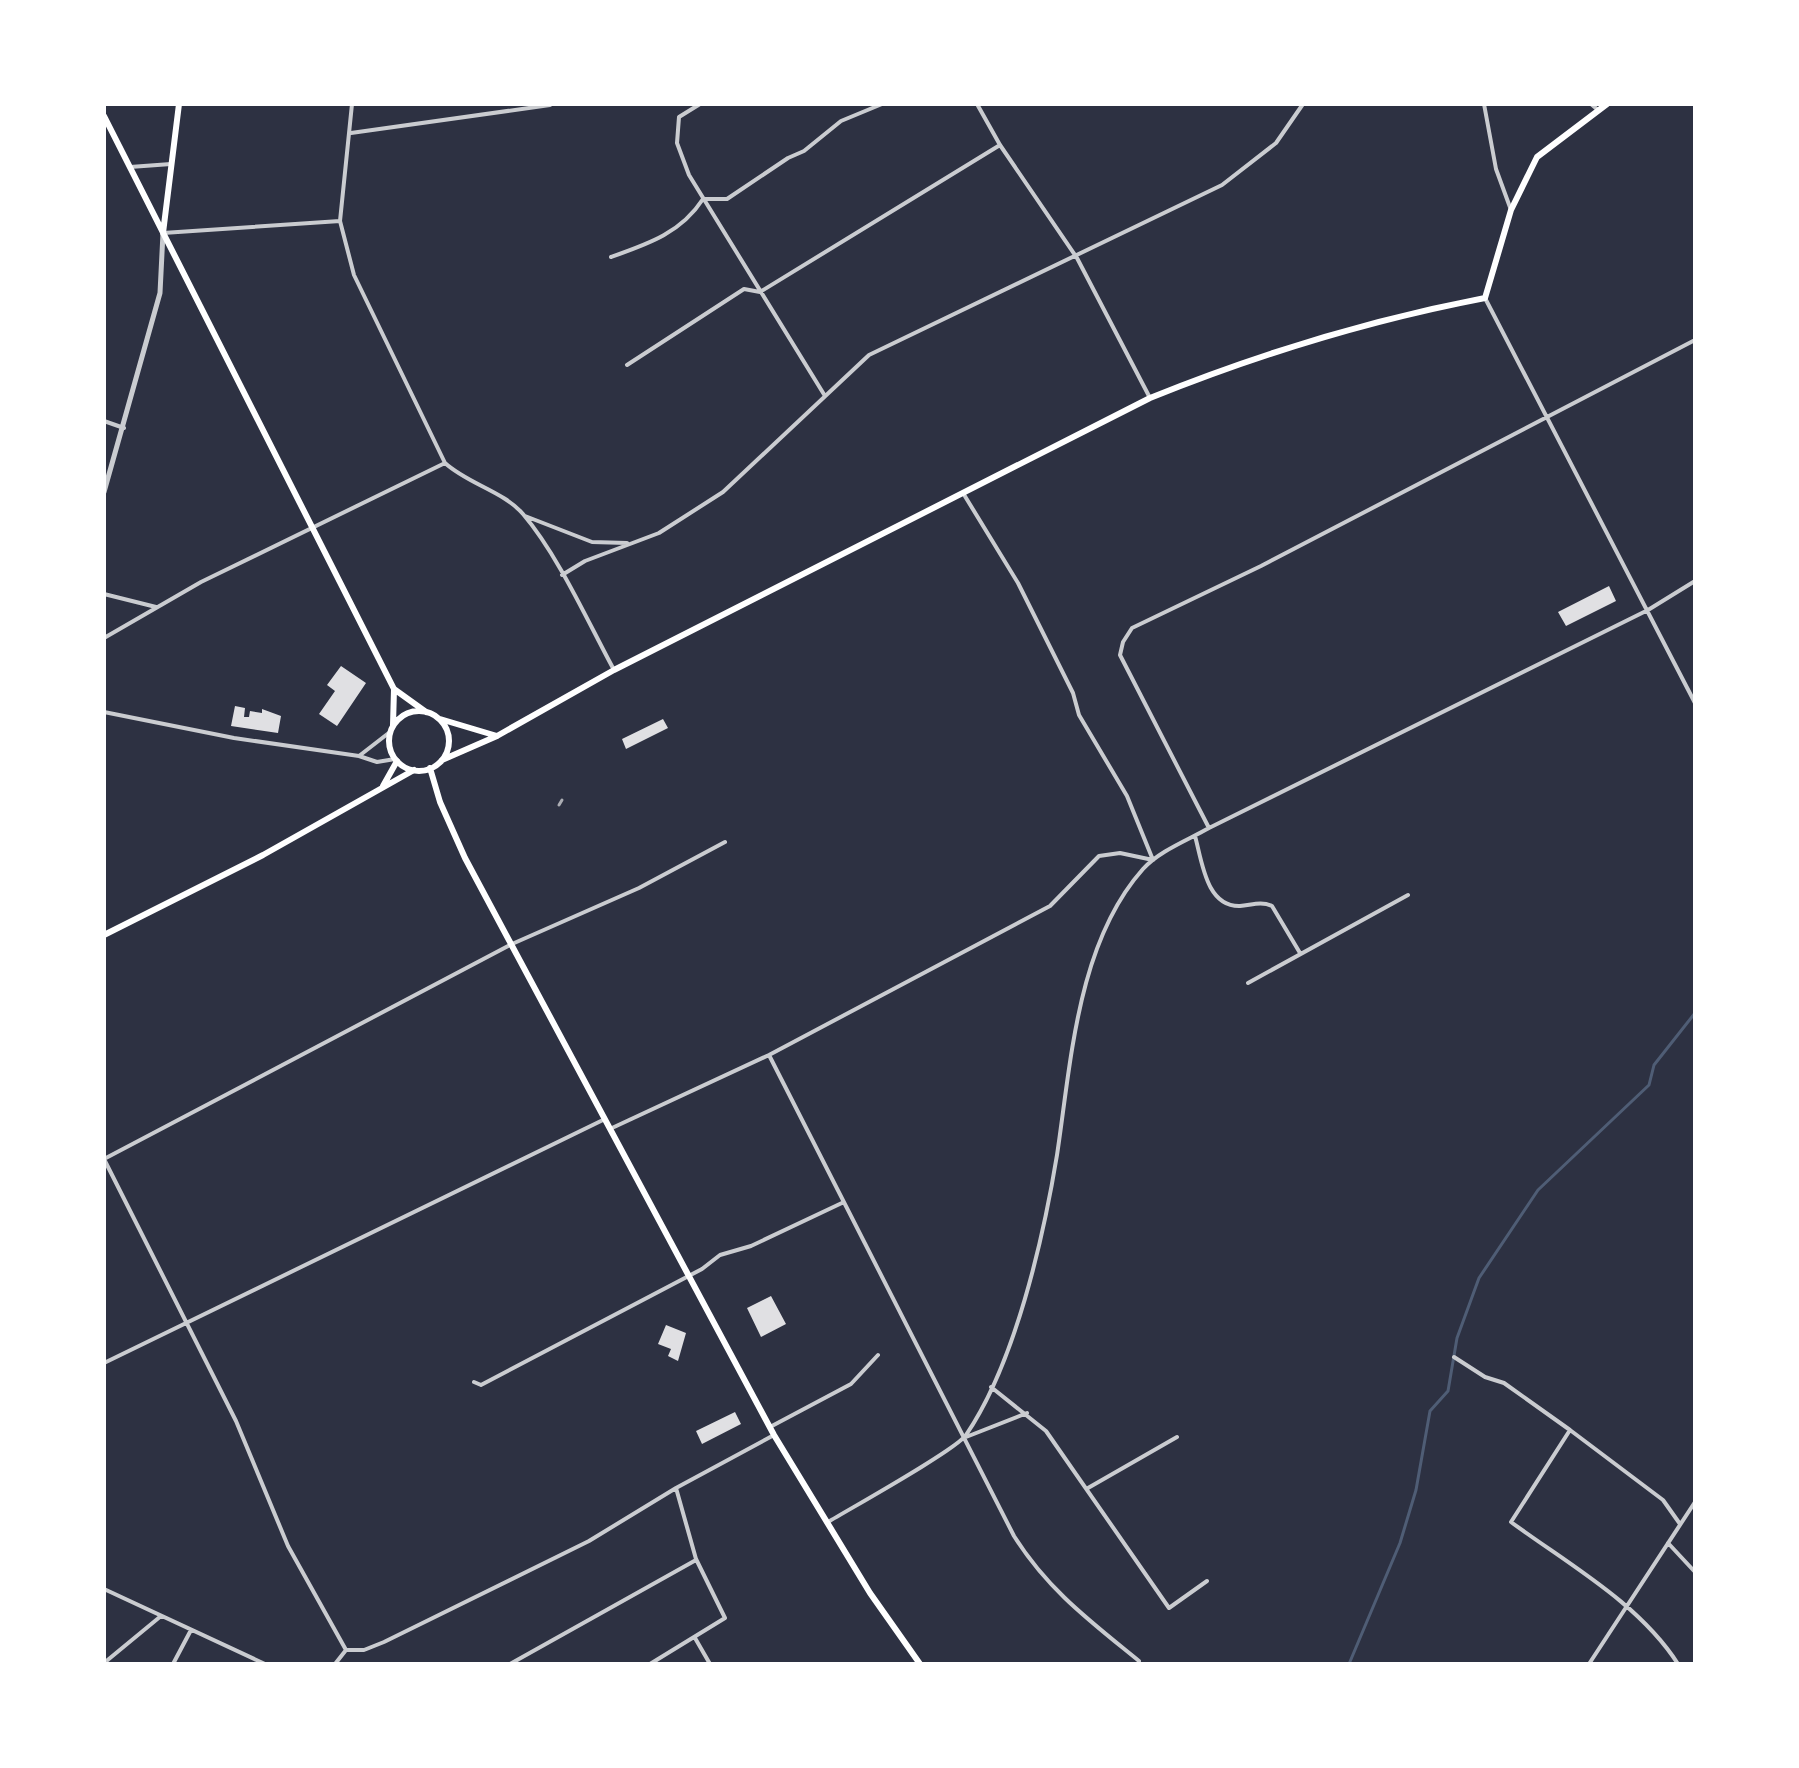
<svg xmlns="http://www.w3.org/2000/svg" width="1799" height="1768" font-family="Lora,serif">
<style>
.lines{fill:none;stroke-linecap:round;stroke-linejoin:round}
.stream{stroke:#4f5d75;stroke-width:3}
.building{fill:#e0e0e3}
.minor{stroke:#caccd0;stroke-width:4}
.tertiary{stroke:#caccd0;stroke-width:5}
.secondary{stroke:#fff;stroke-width:6}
.primary{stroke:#fff;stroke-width:6}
.rail{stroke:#abadb3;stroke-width:3}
</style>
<rect width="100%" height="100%" fill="#2d3142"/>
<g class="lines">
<path class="stream" d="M 1349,1664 L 1400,1543 L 1416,1490 L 1430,1411 L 1448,1391 L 1457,1338 L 1479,1278 L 1538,1190 L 1649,1085 L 1654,1065 L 1695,1013"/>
</g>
<path class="building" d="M 1609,586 L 1616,601 L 1566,626 L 1558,612 Z
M 341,666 L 366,683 L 337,726 L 319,714 L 335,691 L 327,685 Z
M 235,706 L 245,708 L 244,717 L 249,717 L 250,711 L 262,713 L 262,709 L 281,716 L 278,733 L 231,726 Z
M 663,719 L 668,728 L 626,749 L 622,739 Z
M 771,1296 L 786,1324 L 761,1337 L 747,1308 Z
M 666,1325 L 686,1333 L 678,1361 L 668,1356 L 671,1349 L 658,1344 Z
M 735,1412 L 741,1424 L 702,1444 L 696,1431 Z"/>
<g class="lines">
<path class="minor" d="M 700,104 L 679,117 L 677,143 L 689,175 L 825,396
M 977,104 L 1000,145 L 1077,258 L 1150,398
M 1484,104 L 1496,169 L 1511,210
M 1591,104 L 1598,110
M 351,133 L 550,105
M 130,167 L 171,164
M 340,221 L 352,104
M 163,233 L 340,221 L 354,275 L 445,463 C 468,484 503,491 523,514 C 558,555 588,622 614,670
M 611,257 C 648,244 681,233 703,199 L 727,199 L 788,158 L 804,151 L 841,121 L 882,104
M 1485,298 L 1695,703
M 627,365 L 744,289 L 760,292 L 1000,145
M 104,421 L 124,428
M 525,516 L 592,542 L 627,543
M 562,575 L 585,561 L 659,533 L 723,492 L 869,355 L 1222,185 L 1276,143 L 1303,104
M 104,594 L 156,607
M 104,638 L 201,582 L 445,463
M 104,712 L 234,738 L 359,756 L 377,762 L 395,759
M 359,756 L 390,732
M 1209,828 L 1648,610 L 1695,581
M 1195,836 C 1202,861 1206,907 1240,906 C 1252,905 1261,901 1272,906 L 1300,953
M 725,842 L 639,888 L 512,944 L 104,1159 L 236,1421 L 288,1546 L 346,1650 L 364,1650 L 384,1642 L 589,1541 L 676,1488 L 774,1435
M 1248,983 L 1408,895
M 769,1055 L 1014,1536 C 1048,1590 1090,1621 1139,1661
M 612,1128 L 769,1055 L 1050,906 L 1099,856 L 1120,853 L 1153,860 L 1127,796 L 1079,715 L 1073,693 L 1018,583 L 963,493
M 1454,1357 L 1485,1377 L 1504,1383 L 1570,1430 L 1663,1500 L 1680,1524
M 104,1363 L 605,1119
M 474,1382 L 481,1385 L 702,1269 L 720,1255 L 751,1246 L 844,1202
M 991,1387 L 1046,1431 L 1169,1608 L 1207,1581
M 770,1427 L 851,1384 L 878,1355
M 1570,1430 L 1511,1522 C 1568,1564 1639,1603 1678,1664
M 966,1437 L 1027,1413
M 1088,1488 L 1177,1437
M 828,1522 C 851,1508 956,1450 966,1435 C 1015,1363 1043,1240 1057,1155 C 1071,1063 1077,943 1143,869 C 1159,851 1188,840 1209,828 L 1120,655 L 1123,642 L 1132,628 L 1261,566 L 1695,340
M 1668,1543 L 1695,1572
M 104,1589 L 265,1664
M 695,1638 L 710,1664
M 104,1663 L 161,1616
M 173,1664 L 191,1630
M 335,1664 L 346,1650
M 510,1664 L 696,1560
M 650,1664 L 725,1618 L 696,1559 L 676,1488
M 1589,1664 L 1695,1502"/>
<path class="tertiary" d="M 104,492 L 160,293 L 163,233"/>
<path class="secondary" d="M 383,786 L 397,761
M 104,935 L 263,855 L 414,770"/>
<path class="primary" d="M 104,116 L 394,689 L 426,712
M 163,233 L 179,104
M389 741a30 30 0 1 1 60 0a30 30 0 1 1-60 0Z
M 440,719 L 497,736
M 393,725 L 394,689
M 442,760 L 497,736 L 614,670 L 1150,398 C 1259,354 1370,320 1485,298 L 1511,210 L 1537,157 L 1607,104
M 430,768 L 440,802 L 465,858 L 774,1435 L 870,1593 L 920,1664"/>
<path class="rail" d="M 559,805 L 562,800"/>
</g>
<rect width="1799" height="1768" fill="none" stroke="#ffffff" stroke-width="212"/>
</svg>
